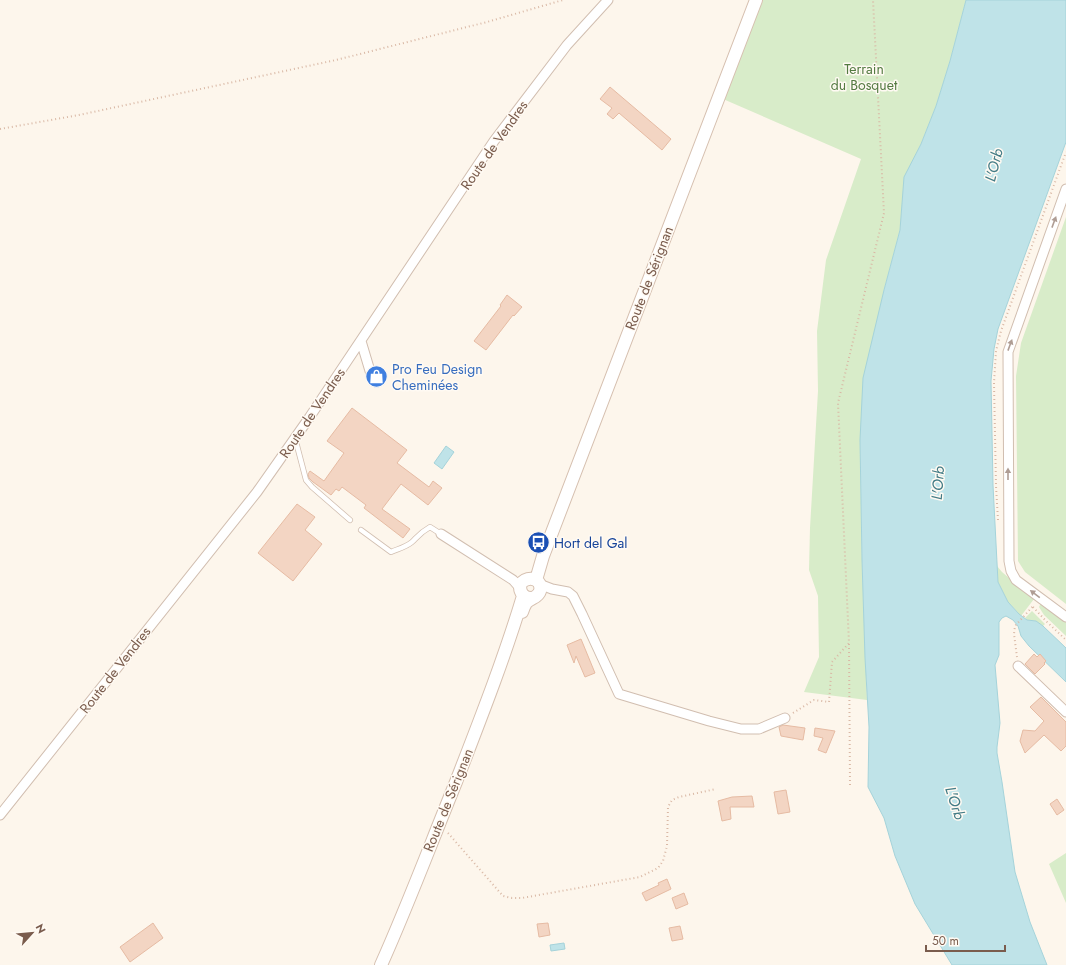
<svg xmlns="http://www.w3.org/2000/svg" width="1066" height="965" font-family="Jost,sans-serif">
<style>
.green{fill:#d8ecc9}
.water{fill:#bfe3e8;stroke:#a5d3da}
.building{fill:#f3d5c3;stroke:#e6bba3}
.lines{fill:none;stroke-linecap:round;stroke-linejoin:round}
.service-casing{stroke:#d1beb0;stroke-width:6}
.minor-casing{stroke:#d1beb0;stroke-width:11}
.secondary-casing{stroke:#d6c0b0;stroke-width:14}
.path{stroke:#d9b8a5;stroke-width:2;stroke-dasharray:1 3;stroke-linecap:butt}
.service{stroke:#fff;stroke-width:4.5}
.minor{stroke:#fff;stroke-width:9}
.secondary{stroke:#fff;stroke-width:12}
.oneway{fill:#af9d94}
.labels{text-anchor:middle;stroke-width:3;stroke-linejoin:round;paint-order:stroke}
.park-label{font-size:14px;fill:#537a41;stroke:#fffaf3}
.street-label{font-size:14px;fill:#7a5c4d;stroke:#fffaf3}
.shop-label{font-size:14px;fill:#366cbe;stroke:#fffaf3;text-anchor:start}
.transit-label{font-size:14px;fill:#164399;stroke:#fffaf3;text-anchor:start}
.water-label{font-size:15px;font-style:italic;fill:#437c86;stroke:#fffaf3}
</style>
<rect width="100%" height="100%" fill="#fdf6ec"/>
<path class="green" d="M 763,0 L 966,0 L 950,61 L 936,106 L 921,144 L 905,177 L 900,230 L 884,290 L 860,440 L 862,560 L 867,700 L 804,692 L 819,657 L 818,596 L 809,570 L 810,528 L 818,391 L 817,331 L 826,260 L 861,159 L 723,99 Z
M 1066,217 L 1066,604 L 1025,572 L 1018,561 L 1016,376 L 1021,343 Z
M 997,566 L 1002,572 L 1034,599 L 1021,616 L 1008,602 L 998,582 Z
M 1041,603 L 1066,622 L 1066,636 L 1044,615 L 1039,607 Z
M 1032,611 L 1045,624 L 1043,626 L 1036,621 L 1027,620 L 1025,618 Z
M 1066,853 L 1066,903 L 1049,864 Z"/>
<path class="water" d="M 966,0 L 1066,0 L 1066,142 L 998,329 L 994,349 L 991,381 L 993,485 L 998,582 L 1008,602 L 1019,614 L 1027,620 L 1036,621 L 1043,626 L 1066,648 L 1066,682 L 1029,646 L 1021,636 L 1018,626 L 1013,620 L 1006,616 L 1002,618 L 999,622 L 999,655 L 995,665 L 1000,723 L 997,747 L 997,753 L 1002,782 L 1015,872 L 1030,922 L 1047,965 L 952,965 L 915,904 L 895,856 L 884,818 L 868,787 L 869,727 L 865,658 L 862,560 L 860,440 L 863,378 L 884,290 L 900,230 L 904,177 L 921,144 L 936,106 L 950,61 Z
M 446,446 L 454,452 L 442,469 L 434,463 Z
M 564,943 L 565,949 L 551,951 L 550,945 Z"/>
<path class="building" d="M 610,87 L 671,139 L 662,150 L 619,113 L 613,119 L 607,114 L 612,108 L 600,99 Z
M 507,295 L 522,307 L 514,316 L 513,315 L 486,350 L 474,341 L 501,306 L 500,305 Z
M 352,408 L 407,450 L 397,463 L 429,487 L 433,481 L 442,488 L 428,505 L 401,484 L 382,509 L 410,529 L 403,538 L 364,508 L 366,505 L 342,487 L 339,491 L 336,489 L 331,495 L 313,482 L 309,478 L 308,474 L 310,471 L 324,481 L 344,453 L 327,441 Z
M 297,504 L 315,517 L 305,530 L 322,544 L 293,581 L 258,553 Z
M 581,639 L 595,673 L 585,677 L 576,656 L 574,663 L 567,645 Z
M 1034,654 L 1037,657 L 1040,654 L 1046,661 L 1044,663 L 1045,664 L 1035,674 L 1025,664 Z
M 1041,697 L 1066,722 L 1066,746 L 1061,751 L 1044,735 L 1025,753 L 1020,741 L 1023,730 L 1035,731 L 1044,721 L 1030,707 Z
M 783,725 L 805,728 L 803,740 L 781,736 L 779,727 Z
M 815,728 L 835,731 L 826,753 L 818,750 L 823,738 L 814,736 Z
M 786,790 L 790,812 L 778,814 L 774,792 Z
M 752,796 L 754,807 L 730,807 L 731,819 L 722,821 L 718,801 L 732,797 Z
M 1057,799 L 1064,810 L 1057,815 L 1050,804 Z
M 667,879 L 671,889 L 646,901 L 642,893 L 659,885 L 658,883 Z
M 684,893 L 688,904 L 676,909 L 672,898 Z
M 153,923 L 163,938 L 130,962 L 120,947 Z
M 548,923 L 550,935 L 539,937 L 537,924 Z
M 680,926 L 683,939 L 672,941 L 669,928 Z"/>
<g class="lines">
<defs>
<path id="service" d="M 295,438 L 306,480 L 312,487 L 350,520
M 361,530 L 391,552 C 398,549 406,547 412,542 C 419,535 421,532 430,527 L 441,534"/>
<path id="minor" d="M 1066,189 L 1008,352 L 1009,561 L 1011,571 L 1016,580 L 1066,617
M 361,341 L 370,371
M 441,534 L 513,580 L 520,588
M 539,584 L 552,589 L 568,592 L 573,596 L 582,614 L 619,694 L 709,721 L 741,729 L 759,729 L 785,718
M 1018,666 L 1066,712
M 0,815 L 257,492 L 309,418 L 494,141 L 567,45 L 608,0"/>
<path id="secondary" d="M 536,580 L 543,556 L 756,0
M 522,612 C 523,609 524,606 526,603 C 530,598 538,598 540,591 C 543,579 529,575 521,583 C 518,592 524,599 533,598
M 381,965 C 408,905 431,843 456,782 C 480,720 504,659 523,596"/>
</defs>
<use href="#service" class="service-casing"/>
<use href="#minor" class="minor-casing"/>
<use href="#secondary" class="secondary-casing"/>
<path class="path" d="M 0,129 L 79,115 L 336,60 L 487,22 L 563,0
M 998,520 L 996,486 L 994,383 L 996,351 L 1001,331 L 1066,152
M 1033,607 L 1046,621 L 1066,640
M 849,644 L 850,785
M 1017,657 L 1014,634 L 1015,626 L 1034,605
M 793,713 L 814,700 L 829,702 L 832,662 L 849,643 L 838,403 L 884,213 L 873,0
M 448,833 L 503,896 L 512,898 L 522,898 L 640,877 L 658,868 L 663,861 L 667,846 L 668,807 L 672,800 L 679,797 L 716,789"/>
<use href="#service" class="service"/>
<use href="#minor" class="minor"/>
<use href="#secondary" class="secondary"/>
</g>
<defs><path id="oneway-solid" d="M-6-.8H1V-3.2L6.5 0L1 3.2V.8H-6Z"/></defs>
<g class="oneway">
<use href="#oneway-solid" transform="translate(1054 222) rotate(-70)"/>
<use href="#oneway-solid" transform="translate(1010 345) rotate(-70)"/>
<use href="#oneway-solid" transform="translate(1008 474) rotate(-90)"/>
<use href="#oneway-solid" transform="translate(1035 594) rotate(-143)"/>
</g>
<defs>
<symbol id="shop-disc" viewBox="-11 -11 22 22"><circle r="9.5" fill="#3f7fe0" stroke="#fffaf3"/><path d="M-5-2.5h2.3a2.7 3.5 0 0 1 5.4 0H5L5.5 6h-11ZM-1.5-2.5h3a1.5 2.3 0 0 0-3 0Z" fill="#fff"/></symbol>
<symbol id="bus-disc" viewBox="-11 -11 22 22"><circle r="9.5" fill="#1a4fb4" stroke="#fffaf3"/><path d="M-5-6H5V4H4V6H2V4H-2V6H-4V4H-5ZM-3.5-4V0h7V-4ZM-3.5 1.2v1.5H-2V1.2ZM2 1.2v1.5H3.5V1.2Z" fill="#fff"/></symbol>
</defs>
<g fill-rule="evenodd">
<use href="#shop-disc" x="364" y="364" width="25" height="25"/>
<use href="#bus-disc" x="526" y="530" width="25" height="25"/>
</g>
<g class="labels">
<g class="park-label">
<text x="864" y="74">Terrain<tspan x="864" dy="16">du Bosquet</tspan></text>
</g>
<g class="street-label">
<text transform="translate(494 145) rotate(-55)" y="5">Route de Vendres</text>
<text transform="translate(649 278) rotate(-69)" y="5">Route de Sérignan</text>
<text transform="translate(312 413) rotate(-56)" y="5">Route de Vendres</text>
<text transform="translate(115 670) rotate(-52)" y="5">Route de Vendres</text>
<text transform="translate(448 800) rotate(-68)" y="5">Route de Sérignan</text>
</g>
<g class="shop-label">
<text x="392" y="374">Pro Feu Design<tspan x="392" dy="16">Cheminées</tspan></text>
</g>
<g class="transit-label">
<text x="554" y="548">Hort del Gal</text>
</g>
<g class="water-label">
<text transform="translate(994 165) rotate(-76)" y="5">L'Orb</text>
<text transform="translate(938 483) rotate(-86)" y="5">L'Orb</text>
<text transform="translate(955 803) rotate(72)" y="5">L'Orb</text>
</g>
</g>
<g transform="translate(32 933) rotate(63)" stroke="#fffaf3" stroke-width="3" paint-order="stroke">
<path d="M0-3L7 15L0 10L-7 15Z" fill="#7a5c4d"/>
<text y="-6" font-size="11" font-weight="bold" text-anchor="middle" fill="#7a5c4d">N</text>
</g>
<path d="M926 945v6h79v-6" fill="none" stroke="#7a5c4d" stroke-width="2"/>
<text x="932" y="945" font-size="12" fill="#7a5c4d" stroke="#fffaf3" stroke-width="3" paint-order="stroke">50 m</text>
</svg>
